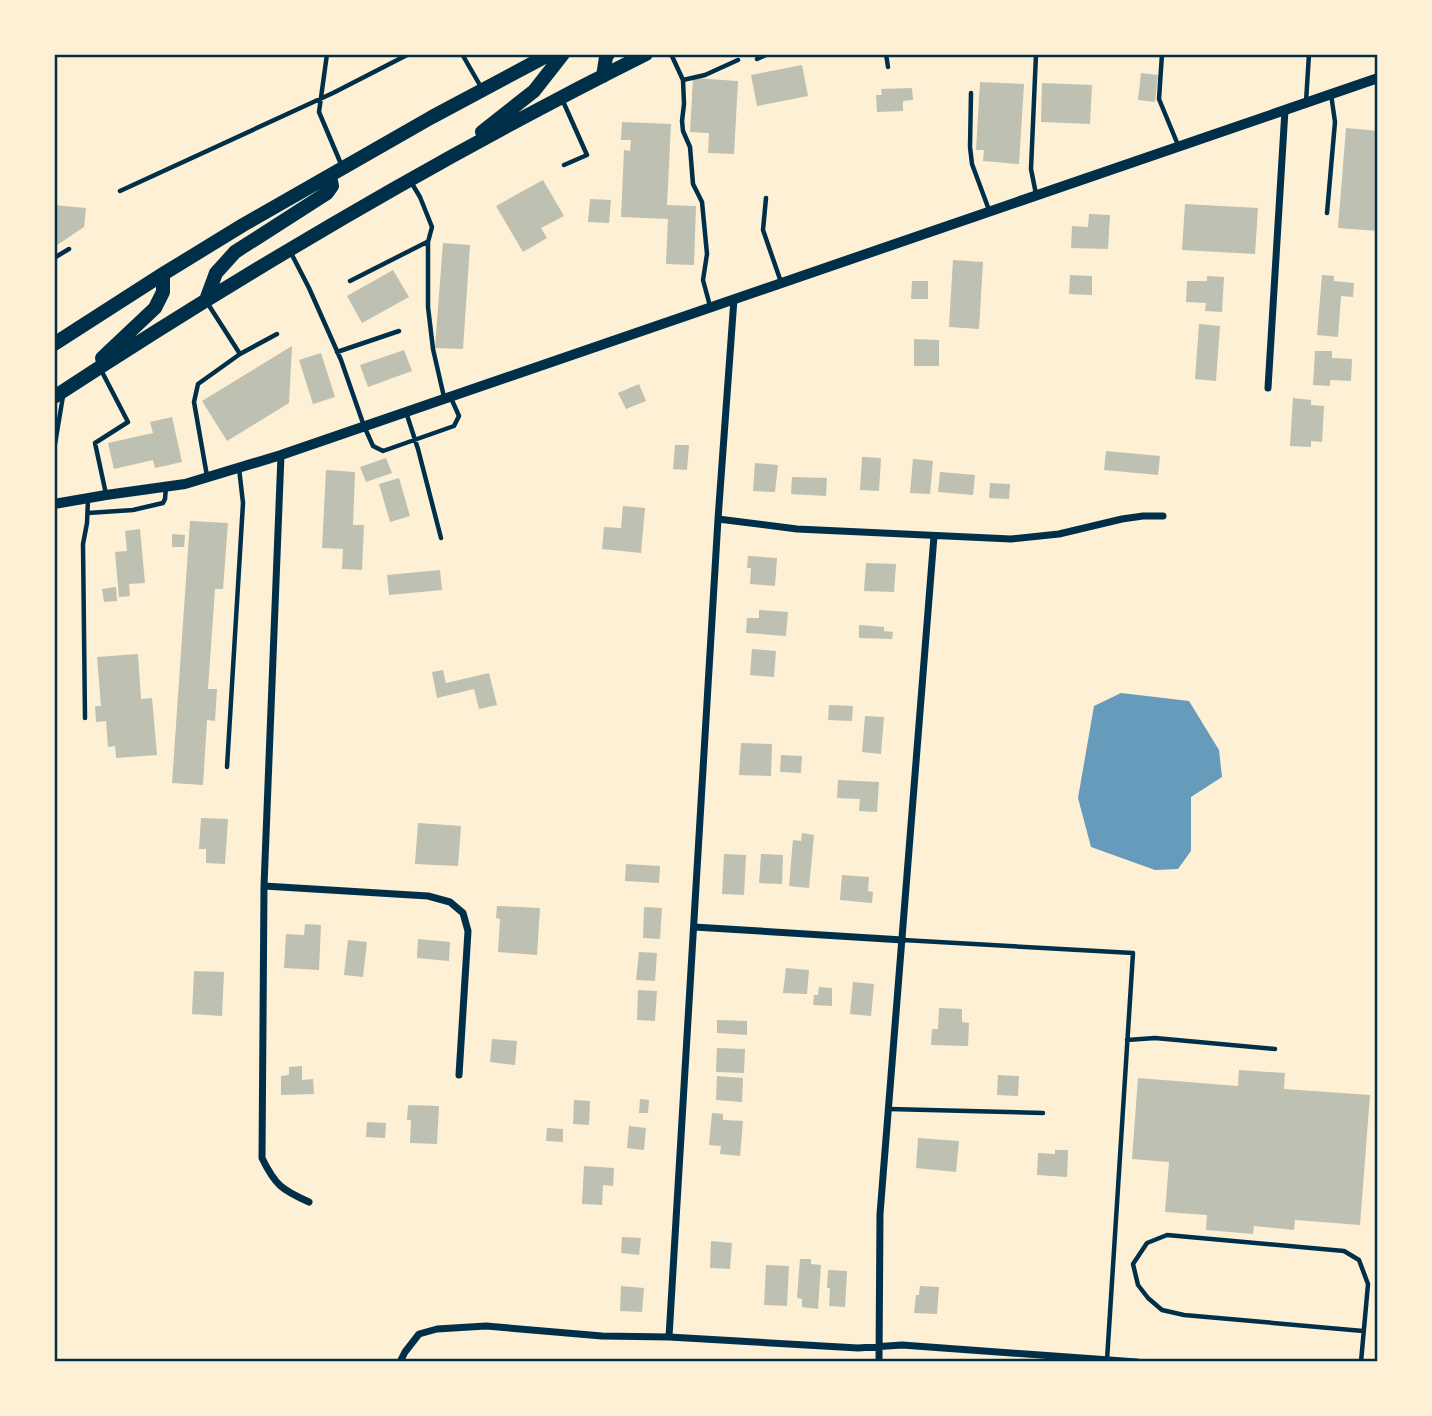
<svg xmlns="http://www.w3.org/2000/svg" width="1432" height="1416" font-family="Helvetica,sans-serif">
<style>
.water{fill:#669bbc}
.building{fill:#bec0b2}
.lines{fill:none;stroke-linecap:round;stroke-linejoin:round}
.service{stroke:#003049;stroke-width:4.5}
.minor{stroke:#003049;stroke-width:7}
.tertiary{stroke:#003049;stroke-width:10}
.trunk{stroke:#003049;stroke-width:14}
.neatline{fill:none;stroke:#003049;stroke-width:2.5}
</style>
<rect width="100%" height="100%" fill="#fdf0d5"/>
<path class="water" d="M 1121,693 L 1189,701 L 1219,750 L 1222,777 L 1191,797 L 1191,851 L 1178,869 L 1155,870 L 1091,847 L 1078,798 L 1094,706 Z"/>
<path class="building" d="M 802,65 L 808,96 L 757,106 L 751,75 Z
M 1141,73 L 1158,75 L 1155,102 L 1138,100 Z
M 693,78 L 738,81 L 734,154 L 708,153 L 709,133 L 690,132 Z
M 980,82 L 1024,84 L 1019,164 L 983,161 L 984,150 L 976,150 Z
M 1042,83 L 1092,85 L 1090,124 L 1041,122 Z
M 912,88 L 913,100 L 903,101 L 903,111 L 877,112 L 876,95 L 882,95 L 881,89 Z
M 622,122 L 671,124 L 667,205 L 696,206 L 694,265 L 666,264 L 668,219 L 621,217 L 624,150 L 630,151 L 631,140 L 621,140 Z
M 1346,128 L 1378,131 L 1378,231 L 1338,228 Z
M 543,180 L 564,216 L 541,228 L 547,238 L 523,252 L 496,206 Z
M 590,199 L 611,200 L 609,223 L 588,222 Z
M 1185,204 L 1258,208 L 1255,254 L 1182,250 Z
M 54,205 L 86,208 L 84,227 L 54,247 Z
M 1089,214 L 1110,215 L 1108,249 L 1071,248 L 1072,226 L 1088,227 Z
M 443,243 L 470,245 L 463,349 L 435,348 Z
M 953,260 L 983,262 L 979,329 L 949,327 Z
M 393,270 L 409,297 L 362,323 L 347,296 Z
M 1070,275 L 1092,276 L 1092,295 L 1069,294 Z
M 1322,275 L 1334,276 L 1334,281 L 1354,283 L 1353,297 L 1341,296 L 1338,337 L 1317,335 Z
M 1207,276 L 1224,277 L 1222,312 L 1205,311 L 1206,303 L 1186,302 L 1187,281 L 1207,281 Z
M 912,281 L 928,281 L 928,299 L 911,299 Z
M 1199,324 L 1220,326 L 1216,381 L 1195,379 Z
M 914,339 L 939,340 L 939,366 L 914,366 Z
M 292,346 L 289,403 L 227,441 L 202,401 Z
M 404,350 L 412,371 L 368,387 L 360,365 Z
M 1315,351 L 1332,351 L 1332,358 L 1352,359 L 1351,381 L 1330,380 L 1330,386 L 1313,385 Z
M 321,353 L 335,397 L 313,404 L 299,360 Z
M 639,384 L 646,401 L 626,409 L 618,393 Z
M 1293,398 L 1311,400 L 1311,405 L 1324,406 L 1322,442 L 1311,441 L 1311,447 L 1290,446 Z
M 172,417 L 182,462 L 155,468 L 153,460 L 114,469 L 108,443 L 153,433 L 150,422 Z
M 675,445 L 689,445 L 687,470 L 673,469 Z
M 1106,451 L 1160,456 L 1158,475 L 1104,470 Z
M 862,457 L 881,458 L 879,491 L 860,490 Z
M 386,458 L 392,473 L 366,482 L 360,467 Z
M 913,459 L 933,461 L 930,494 L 910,493 Z
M 755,463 L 778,465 L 775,492 L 753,491 Z
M 326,470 L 355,472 L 353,525 L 364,525 L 362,570 L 342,569 L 343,549 L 322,548 Z
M 940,472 L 975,475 L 973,495 L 938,492 Z
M 792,477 L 827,478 L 826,496 L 791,494 Z
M 399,478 L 410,516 L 390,522 L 379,484 Z
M 990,483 L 1010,484 L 1009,499 L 989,498 Z
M 623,506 L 645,508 L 641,553 L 602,549 L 604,527 L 621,528 Z
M 190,521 L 228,523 L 223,589 L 215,589 L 208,689 L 217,689 L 215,721 L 207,720 L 203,785 L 172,783 Z
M 140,529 L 145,583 L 129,584 L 130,596 L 119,597 L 115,552 L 127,551 L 125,531 Z
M 172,534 L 185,535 L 184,547 L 172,547 Z
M 748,556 L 777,558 L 775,586 L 750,584 L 751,568 L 747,568 Z
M 866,563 L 896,564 L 894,592 L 864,591 Z
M 440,570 L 442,590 L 389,595 L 387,575 Z
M 116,587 L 117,601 L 104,602 L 102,589 Z
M 759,610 L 788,612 L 786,636 L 746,633 L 747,618 L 759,618 Z
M 859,625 L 884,627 L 884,631 L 893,632 L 892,639 L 859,638 Z
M 752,649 L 776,651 L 774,677 L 750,675 Z
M 138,654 L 141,699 L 152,698 L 157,755 L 116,758 L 115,746 L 108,747 L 106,721 L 96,722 L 95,706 L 101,706 L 97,657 Z
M 443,670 L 446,683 L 489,673 L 497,705 L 479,709 L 474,689 L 437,698 L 432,672 Z
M 829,705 L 853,706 L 852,721 L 828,720 Z
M 865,716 L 884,717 L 881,754 L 862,752 Z
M 741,743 L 772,744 L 771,776 L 739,775 Z
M 781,755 L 802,756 L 801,773 L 780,772 Z
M 838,780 L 879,782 L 877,812 L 859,811 L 860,799 L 837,798 Z
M 201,818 L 228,819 L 225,864 L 206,863 L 206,849 L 199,849 Z
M 418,823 L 461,826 L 458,866 L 415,864 Z
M 802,833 L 814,835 L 809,888 L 789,886 L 793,840 L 801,841 Z
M 724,854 L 746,855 L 744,895 L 722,894 Z
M 761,854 L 783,855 L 782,884 L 759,883 Z
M 626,864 L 660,866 L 659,883 L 625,881 Z
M 842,875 L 869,877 L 868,891 L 873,892 L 872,903 L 840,900 Z
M 497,906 L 540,908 L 537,955 L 498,952 L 500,919 L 496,918 Z
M 644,907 L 662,908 L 660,939 L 643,938 Z
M 305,924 L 321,925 L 319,970 L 284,968 L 286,934 L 304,935 Z
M 418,939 L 450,942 L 449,961 L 417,958 Z
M 348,940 L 367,942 L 363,977 L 344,975 Z
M 639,952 L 657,953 L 655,981 L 636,980 Z
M 786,968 L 809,970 L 807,994 L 783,993 Z
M 194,971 L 224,972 L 222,1016 L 192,1014 Z
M 853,982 L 874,984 L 871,1016 L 850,1014 Z
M 819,987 L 832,988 L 832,1006 L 813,1005 L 814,995 L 818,995 Z
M 638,990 L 657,991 L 655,1021 L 637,1020 Z
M 939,1008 L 962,1009 L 962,1022 L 969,1023 L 968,1046 L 931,1045 L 932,1029 L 938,1029 Z
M 717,1020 L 747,1021 L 747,1035 L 717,1033 Z
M 492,1039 L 517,1041 L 515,1065 L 490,1062 Z
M 717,1048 L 745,1049 L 744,1073 L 716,1072 Z
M 302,1066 L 302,1080 L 313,1079 L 314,1094 L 281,1095 L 281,1076 L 289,1075 L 289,1067 Z
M 1239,1070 L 1285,1073 L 1284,1089 L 1370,1095 L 1360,1225 L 1295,1220 L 1294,1230 L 1254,1226 L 1253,1234 L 1206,1230 L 1207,1215 L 1165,1212 L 1169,1162 L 1132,1159 L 1138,1078 L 1238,1086 Z
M 998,1075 L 1019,1076 L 1018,1096 L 997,1095 Z
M 717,1076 L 743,1078 L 742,1102 L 716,1100 Z
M 640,1099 L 649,1100 L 648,1113 L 639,1113 Z
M 574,1100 L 590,1101 L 589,1125 L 573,1124 Z
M 408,1105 L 439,1106 L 437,1144 L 410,1143 L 411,1120 L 407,1120 Z
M 712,1113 L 723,1114 L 723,1120 L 743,1121 L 740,1156 L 720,1154 L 721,1146 L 709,1145 Z
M 367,1122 L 386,1123 L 385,1138 L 366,1137 Z
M 629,1126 L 646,1128 L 644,1150 L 627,1148 Z
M 547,1128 L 563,1129 L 563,1142 L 546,1141 Z
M 918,1138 L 959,1141 L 956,1172 L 916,1168 Z
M 1055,1150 L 1068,1150 L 1067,1177 L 1037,1175 L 1038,1153 L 1055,1154 Z
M 584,1166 L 614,1168 L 613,1186 L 603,1185 L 602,1205 L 582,1204 Z
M 622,1237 L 641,1238 L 639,1255 L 621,1253 Z
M 711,1241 L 732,1243 L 730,1269 L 710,1268 Z
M 800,1259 L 811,1259 L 811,1264 L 821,1265 L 818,1309 L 802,1307 L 802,1299 L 797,1298 Z
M 766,1265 L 789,1266 L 787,1306 L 764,1305 Z
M 828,1270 L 847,1271 L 845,1307 L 829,1306 L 830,1288 L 827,1288 Z
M 621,1286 L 644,1288 L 642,1312 L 620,1311 Z
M 920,1286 L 939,1287 L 937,1314 L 914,1313 L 916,1295 L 919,1295 Z"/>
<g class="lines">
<path class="service" d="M 327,54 L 319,112 L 341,164
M 462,54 L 481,87
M 671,54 L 683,80 L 684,104 L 682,121 L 683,131 L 690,147 L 693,184 L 702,202 L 707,254 L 703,280 L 710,306
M 886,54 L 888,67
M 1036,54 L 1031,169 L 1036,194
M 1162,54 L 1159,99 L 1178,145
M 757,59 L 768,54
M 683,80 L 705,75 L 738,60
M 971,93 L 970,147 L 972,164 L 989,210
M 562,99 L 587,155 L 564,165
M 1306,102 L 1309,54
M 411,182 L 420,197 L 432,227 L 428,242 L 428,307 L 433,349 L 444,397
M 120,191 L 333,93 L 409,54
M 766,198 L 763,230 L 781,282
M 1327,213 L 1335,122 L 1331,94
M 291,253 L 309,288 L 341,360 L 364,426 L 373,446 L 383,451 L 454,426 L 459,416 L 451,398
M 54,258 L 69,249
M 350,281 L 427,242
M 337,352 L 399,331
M 240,354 L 277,334
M 100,368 L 128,422 L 95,443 L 106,494
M 406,412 L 418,449 L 441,538
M 54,450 L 63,396
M 207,476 L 194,402 L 198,384 L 240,354 L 208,304
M 88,513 L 133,510 L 163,503 L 165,499 L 166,487
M 85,718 L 83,544 L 87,523 L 88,499
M 227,767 L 243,503 L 239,468
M 903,940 L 1133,953 L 1107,1360
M 1127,1040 L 1155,1038 L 1275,1049
M 889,1109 L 1043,1113
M 1361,1362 L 1368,1284 L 1359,1260 L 1344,1251 L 1167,1235 L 1147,1243 L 1133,1264 L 1138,1285 L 1148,1298 L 1162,1310 L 1184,1315 L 1363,1331"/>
<path class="minor" d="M 1268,388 L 1285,110
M 281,455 L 264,886 L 262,1158 C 275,1185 282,1190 309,1202
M 718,519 L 797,529 L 1011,539 L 1059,534 L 1122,519 L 1143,516 L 1163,516
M 264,886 L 428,896 L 450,902 L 463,913 L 468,931 L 459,1075
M 694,927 L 903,940
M 669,1337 L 718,519 L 734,299
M 400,1362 L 405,1352 L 419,1334 L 437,1329 L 486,1326 L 602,1336 L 669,1337 L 858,1348 L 902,1345 L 1137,1362
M 879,1362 L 880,1214 L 934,536"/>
<path class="tertiary" d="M 54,504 L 106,495 L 185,484 L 281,455 L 1378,78"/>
<path class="trunk" d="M 603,76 L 606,57 L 608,54
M 482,132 L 534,91 L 563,54
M 206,300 L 216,273 L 235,252 L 327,193 L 332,186 L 330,176
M 54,344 L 163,274 L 243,225 L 432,117 L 550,54
M 102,358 L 155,308 L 163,292 L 163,274
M 54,397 C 245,272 442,156 646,54"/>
</g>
<rect width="1432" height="1416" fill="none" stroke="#fdf0d5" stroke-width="112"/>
<rect x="56" y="56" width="1320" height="1304" class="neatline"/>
</svg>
